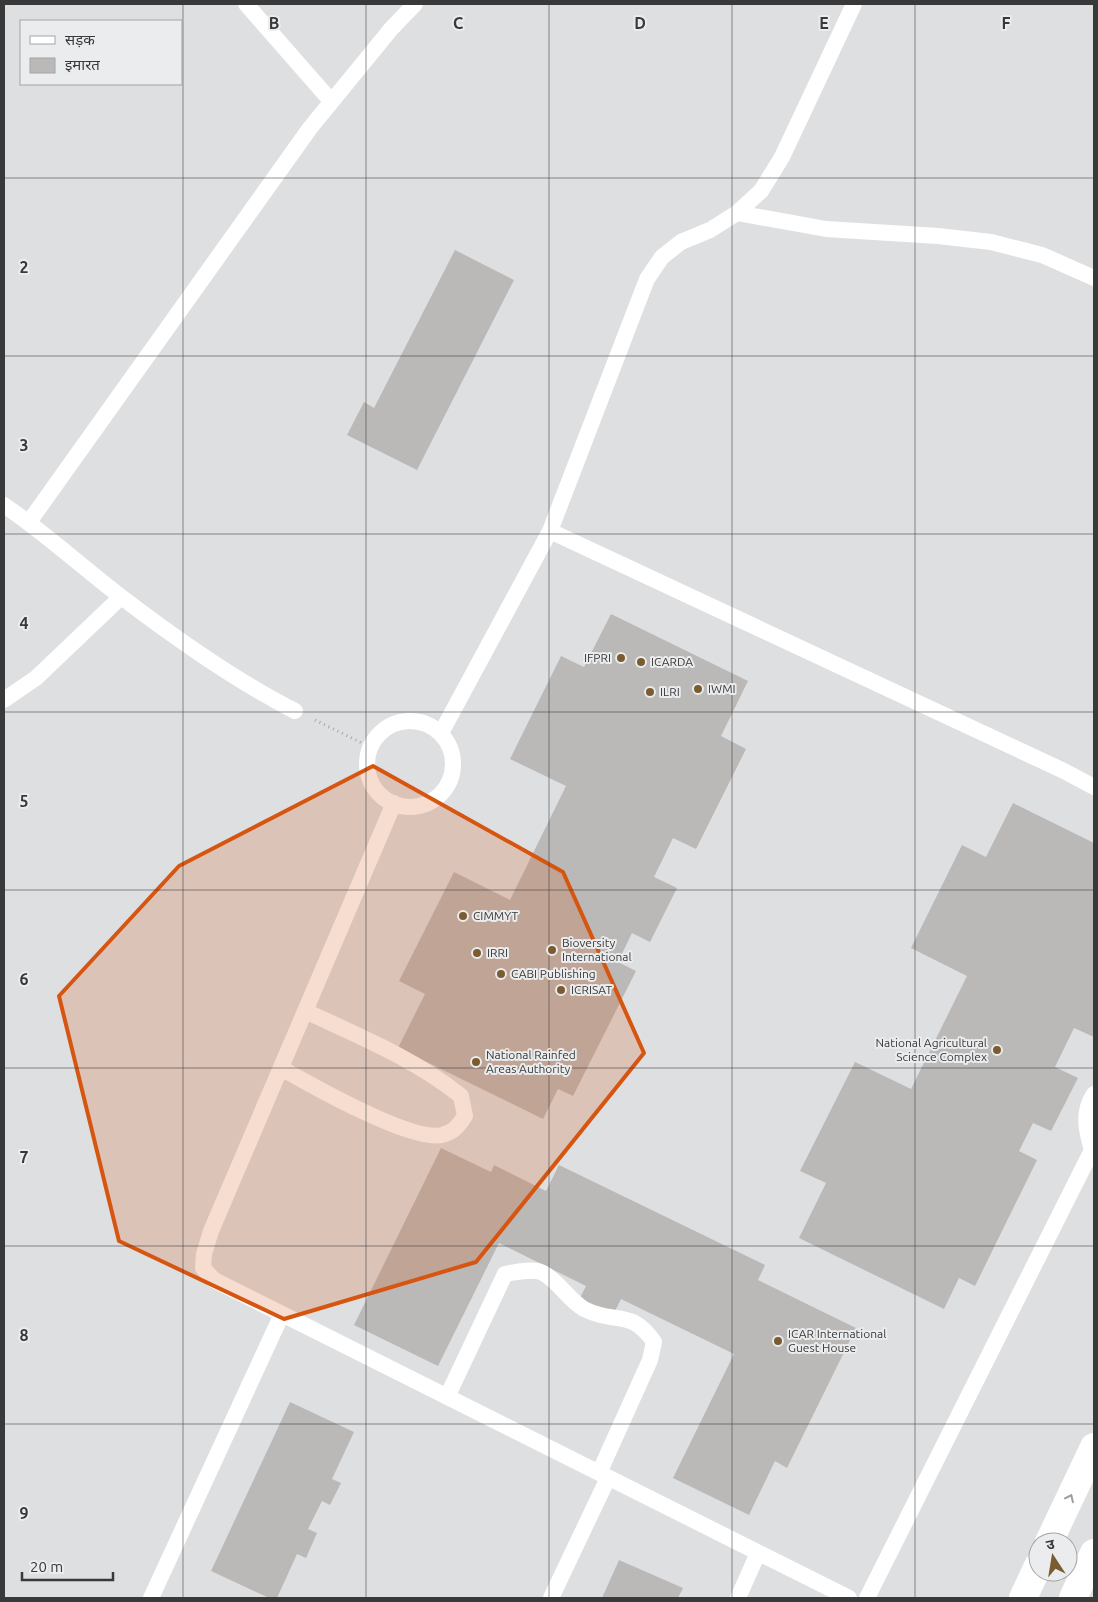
<svg xmlns="http://www.w3.org/2000/svg" width="1098" height="1602" font-family="Ubuntu,'Noto Sans Devanagari',sans-serif">
<style>
.building{fill:#bbb9b8}
.lines{fill:none;stroke-linecap:round;stroke-linejoin:round}
.path{stroke:#a7a7a9;stroke-width:3;stroke-dasharray:1 4;stroke-linecap:butt}
.service{stroke:#fff;stroke-width:16}
.tertiary{stroke:#fff;stroke-width:28}
.oneway{stroke:#9c9c9c}
.marked{fill:#d65611;fill-opacity:0.2;stroke:#d65611;stroke-width:4;stroke-linejoin:round}
.grid{fill:none;stroke:#39393a;stroke-width:1;stroke-opacity:0.55}
.poi-dot{fill:#7a5c30;stroke:#ebecee;stroke-width:2}
.labels{text-anchor:middle;stroke-width:4;stroke-linejoin:round;paint-order:stroke}
.poi-label{font-size:12px;fill:#39393a;stroke:#ebecee;text-anchor:start}
.grid-label{font-size:16px;text-anchor:middle;font-weight:bold;fill:#39393a;stroke:#ebecee;stroke-width:4;stroke-linejoin:round;paint-order:stroke}
</style>
<rect width="100%" height="100%" fill="#dedfe1"/>
<path class="building" d="M 455,250 L 514,280 L 417,470 L 347,435 L 364,402 L 374,408 Z
M 611,614 L 748,681 L 721,736 L 746,749 L 696,849 L 673,838 L 654,877 L 677,888 L 650,942 L 632,933 L 618,962 L 636,971 L 573,1096 L 558,1089 L 543,1119 L 398,1048 L 425,994 L 399,981 L 454,872 L 510,900 L 566,786 L 510,759 L 561,656 L 584,667 Z
M 1013,803 L 1094,843 L 1094,1037 L 1074,1028 L 1055,1067 L 1078,1078 L 1051,1131 L 1033,1123 L 1019,1151 L 1037,1160 L 975,1286 L 959,1278 L 944,1309 L 799,1238 L 826,1183 L 800,1171 L 855,1062 L 911,1089 L 967,976 L 911,948 L 962,845 L 986,857 Z
M 441,1148 L 491,1172 L 494,1165 L 546,1191 L 559,1165 L 765,1265 L 758,1280 L 856,1328 L 787,1468 L 775,1461 L 749,1515 L 673,1478 L 734,1354 L 621,1299 L 612,1317 L 579,1300 L 586,1286 L 499,1243 L 438,1366 L 354,1325 Z
M 290,1402 L 354,1432 L 332,1479 L 341,1483 L 330,1505 L 322,1501 L 308,1529 L 317,1533 L 306,1558 L 297,1554 L 277,1598 L 269,1598 L 211,1571 Z
M 619,1560 L 683,1588 L 678,1598 L 602,1598 Z"/>
<g class="lines">
<path class="path" d="M 315,720 L 370,747"/>
<path class="service" d="M 246,4 L 331,101
M 737,213 L 826,229 L 938,236 L 991,242 L 1042,255 L 1094,278
M 4,505 C 45,533 81,566 120,596 C 175,638 234,680 295,711
M 29,522 L 310,128 L 391,29 L 415,4
M 550,531 L 1064,771 L 1094,787
M 4,700 L 36,678 L 121,597
M367 764a43 43 0 1 1 86 0a43 43 0 1 1-86 0Z
M 441,733 L 550,531 L 647,279 L 662,257 L 681,242 L 710,230 L 737,213 L 761,191 L 782,157 L 854,4
M 394,803 L 211,1231 L 204,1254 L 203,1268 L 214,1280 L 849,1598
M 281,1068 C 311,1085 411,1142 442,1135 C 454,1132 458,1126 465,1116 L 461,1096 C 415,1059 359,1036 305,1011
M 447,1397 L 505,1274 C 516,1272 534,1268 543,1273 C 559,1282 569,1300 584,1309 C 615,1325 631,1308 654,1342 L 650,1360 L 599,1473
M 151,1598 L 282,1314
M 551,1598 L 608,1478
M 738,1598 L 758,1553
M 867,1598 L 1092,1150 C 1086,1130 1082,1112 1094,1094"/>
<path class="tertiary" d="M 1049,1542 L 1094,1447
M 1023,1598 L 1038,1566
M 1073,1598 L 1094,1553"/>
</g>
<defs><path id="oneway-chevron" d="M-2-3.5L2.5 0L-2 3.5" fill="none" stroke-width="1.6" stroke-linecap="round" stroke-linejoin="round" transform="scale(1.25)"/></defs>
<use class="oneway" href="#oneway-chevron" transform="translate(1070 1498) rotate(-65)"/>
<path class="marked" d="M 373,766 L 563,872 L 644,1053 L 476,1262 L 284,1319 L 119,1241 L 59,996 L 179,866 Z"/>
<path class="grid" d="M 183,4 L 183,1598M 366,4 L 366,1598M 549,4 L 549,1598M 732,4 L 732,1598M 915,4 L 915,1598M 4,178 L 1094,178M 4,356 L 1094,356M 4,534 L 1094,534M 4,712 L 1094,712M 4,890 L 1094,890M 4,1068 L 1094,1068M 4,1246 L 1094,1246M 4,1424 L 1094,1424"/>
<g class="poi-dot">
<circle cx="621" cy="658" r="5"/>
<circle cx="641" cy="662" r="5"/>
<circle cx="698" cy="689" r="5"/>
<circle cx="650" cy="692" r="5"/>
<circle cx="463" cy="916" r="5"/>
<circle cx="552" cy="950" r="5"/>
<circle cx="477" cy="953" r="5"/>
<circle cx="501" cy="974" r="5"/>
<circle cx="561" cy="990" r="5"/>
<circle cx="997" cy="1050" r="5"/>
<circle cx="476" cy="1062" r="5"/>
<circle cx="778" cy="1341" r="5"/>
</g>
<g class="labels">
<g class="poi-label">
<text x="611" y="662" text-anchor="end">IFPRI</text>
<text x="651" y="666">ICARDA</text>
<text x="708" y="693">IWMI</text>
<text x="660" y="696">ILRI</text>
<text x="473" y="920">CIMMYT</text>
<text x="562" y="947">Bioversity<tspan x="562" dy="14">International</tspan></text>
<text x="487" y="957">IRRI</text>
<text x="511" y="978">CABI Publishing</text>
<text x="571" y="994">ICRISAT</text>
<text x="987" y="1047" text-anchor="end">National Agricultural<tspan x="987" dy="14">Science Complex</tspan></text>
<text x="486" y="1059">National Rainfed<tspan x="486" dy="14">Areas Authority</tspan></text>
<text x="788" y="1338">ICAR International<tspan x="788" dy="14">Guest House</tspan></text>
</g>
</g>
<g class="grid-label">
<text x="274" y="29">B</text>
<text x="458" y="29">C</text>
<text x="640" y="29">D</text>
<text x="824" y="29">E</text>
<text x="1006" y="29">F</text>
<text x="24" y="273">2</text>
<text x="24" y="451">3</text>
<text x="24" y="629">4</text>
<text x="24" y="807">5</text>
<text x="24" y="985">6</text>
<text x="24" y="1163">7</text>
<text x="24" y="1341">8</text>
<text x="24" y="1519">9</text>
</g>
<rect width="1098" height="1602" fill="none" stroke="#39393a" stroke-width="10"/>
<rect x="20" y="20" width="162" height="65" fill="#ebecee" stroke="#a4a4a6"/>
<rect x="30" y="36" width="25" height="8" fill="#ffffff" stroke="#a4a4a6"/>
<text x="65" y="45" font-size="15" fill="#39393a">सड़क</text>
<rect x="30" y="58" width="25" height="15" fill="#bbb9b8" stroke="#a4a4a6"/>
<text x="65" y="70" font-size="15" fill="#39393a">इमारत</text>
<g transform="translate(1053 1557) rotate(348)"><circle r="24" fill="#ebecee" stroke="#a4a4a6"/>
<path d="M0-4L9 19L0 12L-9 19Z" fill="#7a5c30"/>
<text y="-8" font-size="14" font-weight="bold" text-anchor="middle" fill="#39393a">उ</text>
</g>
<path d="M22 1572v8h91v-8" fill="none" stroke="#39393a" stroke-width="2.5"/>
<text x="30" y="1572" font-size="15" fill="#39393a" stroke="#ebecee" stroke-width="4" paint-order="stroke">20 m</text>
</svg>
